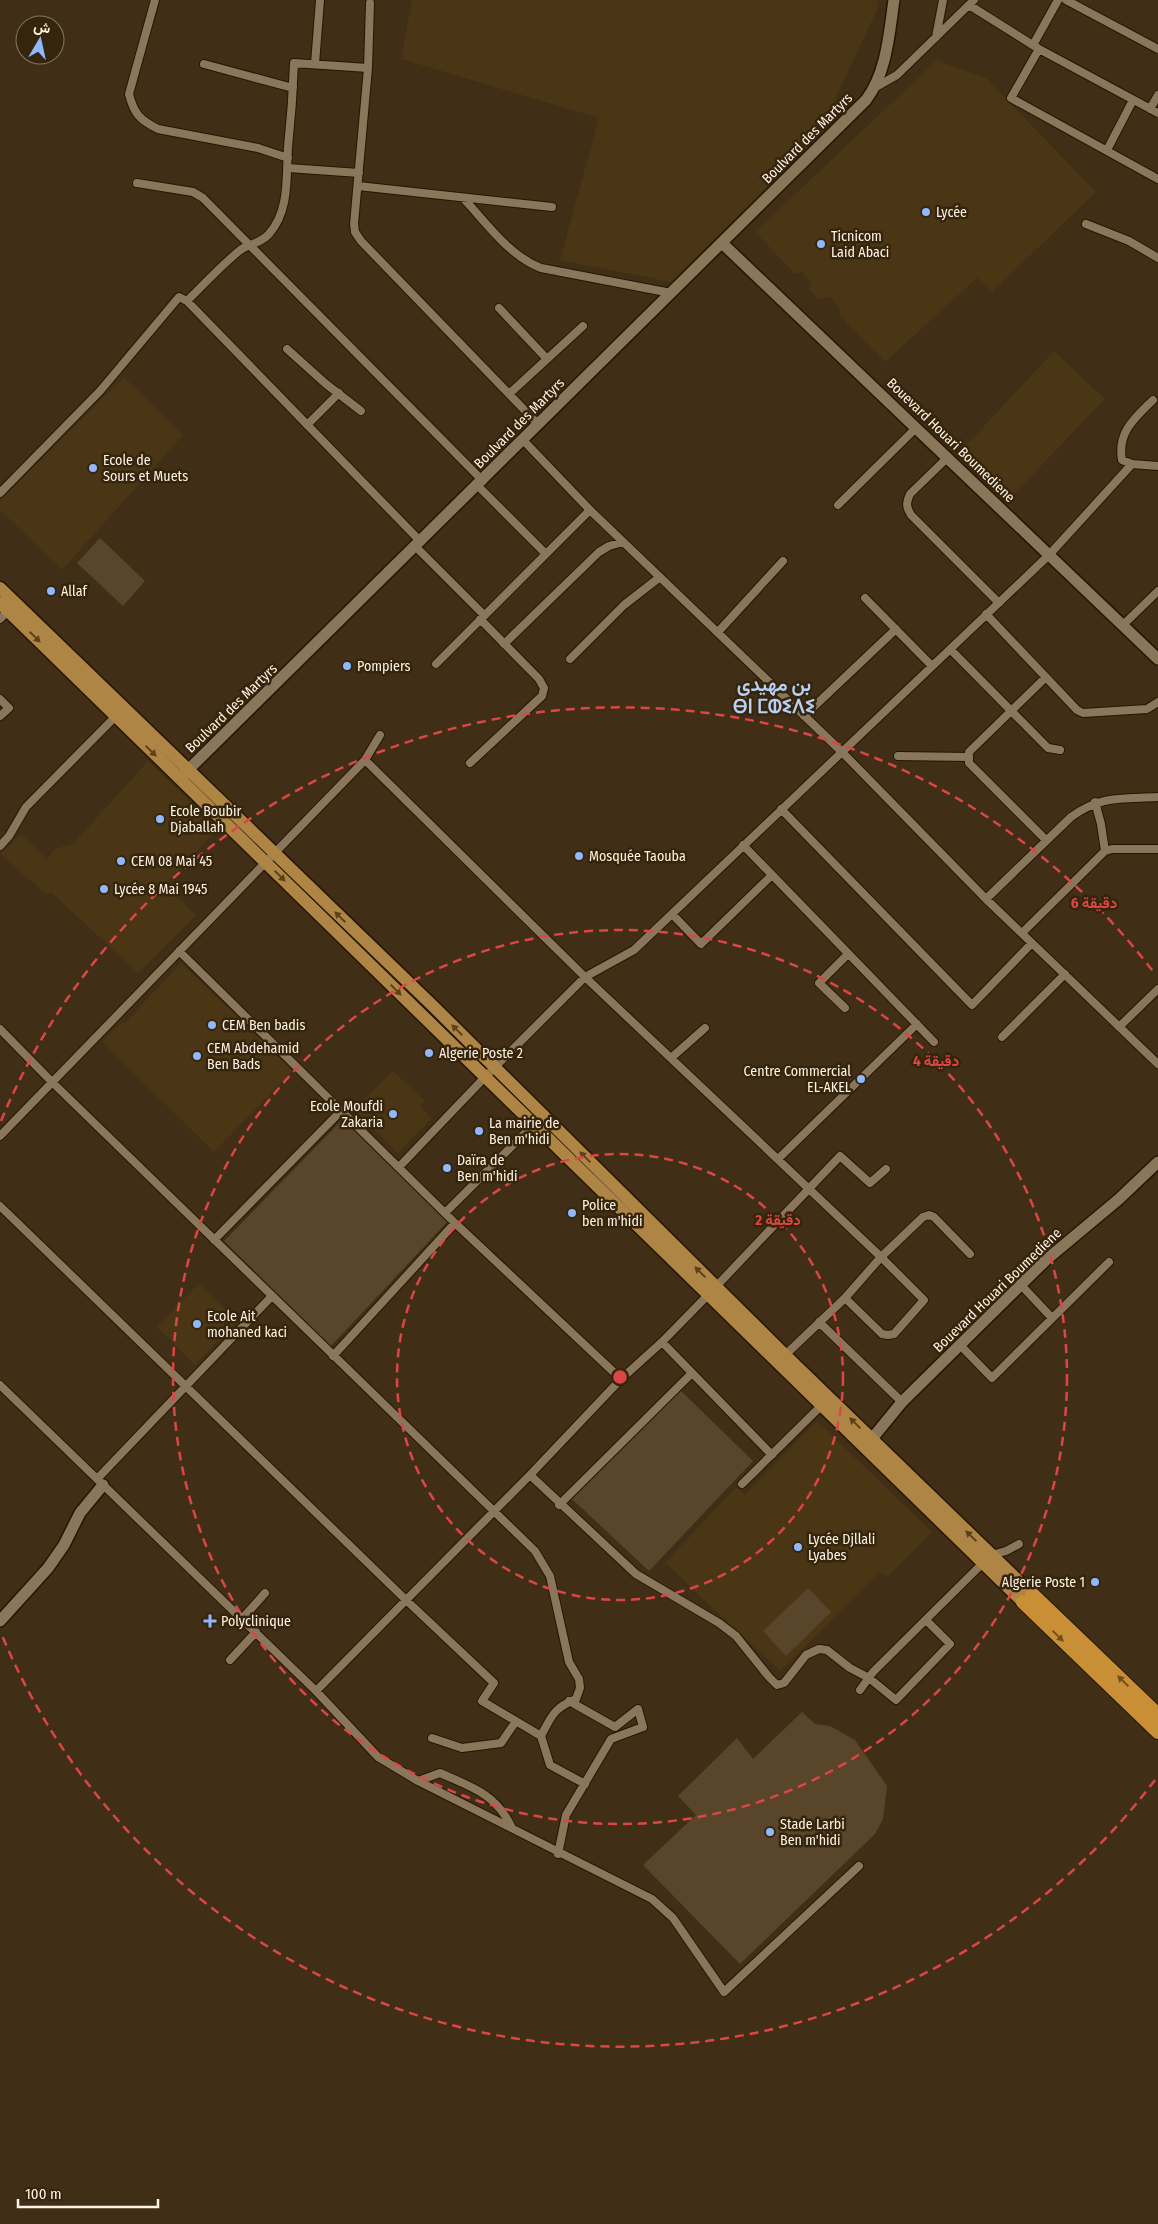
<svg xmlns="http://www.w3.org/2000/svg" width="1158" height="2224" font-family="'Fira Sans Condensed',Vazirmatn,'Noto Sans Tifinagh',sans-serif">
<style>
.built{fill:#4a3515}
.green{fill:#59452a}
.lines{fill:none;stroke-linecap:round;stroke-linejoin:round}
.street-casing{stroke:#261600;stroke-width:10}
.secondary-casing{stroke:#261600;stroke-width:14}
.primary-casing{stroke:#261600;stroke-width:15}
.highway-casing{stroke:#261600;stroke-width:16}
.street{stroke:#89765b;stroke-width:8}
.secondary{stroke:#89765b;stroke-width:11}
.primary{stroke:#af8545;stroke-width:12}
.highway{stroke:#c88f37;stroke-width:14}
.oneway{fill:#5a421d}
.oneway2{fill:#704f1d}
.ring{fill:none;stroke:#dc4644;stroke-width:2.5;stroke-dasharray:9 6}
.poi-dot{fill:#90b8fd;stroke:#35250c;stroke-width:2}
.labels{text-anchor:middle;stroke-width:5;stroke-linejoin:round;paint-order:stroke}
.street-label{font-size:14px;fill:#fef3e5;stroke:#35250c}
.poi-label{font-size:14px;fill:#fef3e5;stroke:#35250c;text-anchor:start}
.district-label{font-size:19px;font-weight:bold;fill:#b7cef5;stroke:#35250c}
.centre{fill:#dc4644;stroke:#35250c;stroke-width:2.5}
.ring-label{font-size:15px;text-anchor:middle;font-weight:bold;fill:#dc4644;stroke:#35250c;stroke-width:5;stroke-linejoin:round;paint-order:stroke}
</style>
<rect width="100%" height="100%" fill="#402f16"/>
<path class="built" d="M 412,0 L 878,0 L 876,12 L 817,137 L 671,282 L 560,260 L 599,118 L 401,59 Z
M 938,59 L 944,63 L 986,78 L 1096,192 L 992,292 L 977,278 L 885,362 L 840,316 L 840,308 L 831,297 L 819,299 L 809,290 L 811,283 L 802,272 L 795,274 L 755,232 Z
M 1054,351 L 1105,399 L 1007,501 L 959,453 Z
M 124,377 L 183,435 L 62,570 L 0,510 L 0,501 Z
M 148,761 L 218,828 L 165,885 L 196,915 L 138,973 L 51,892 L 47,895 L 0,854 L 21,834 L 47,859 L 55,849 L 74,843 Z
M 181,963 L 293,1070 L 214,1152 L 102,1042 L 122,1022 L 124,1024 Z
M 393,1071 L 425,1101 L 420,1106 L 432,1118 L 398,1153 L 354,1110 Z
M 199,1283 L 237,1321 L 195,1365 L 157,1327 Z
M 817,1421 L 932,1532 L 887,1577 L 880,1572 L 780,1671 L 665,1563 L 736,1487 L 745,1495 Z"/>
<path class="green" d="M 100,538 L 145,581 L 123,606 L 77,563 Z
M 344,1118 L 448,1221 L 331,1346 L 224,1241 Z
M 679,1389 L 753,1461 L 649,1571 L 572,1499 Z
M 808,1588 L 831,1612 L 786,1656 L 763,1631 Z
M 802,1712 L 815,1724 L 830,1726 L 855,1740 L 887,1786 L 883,1819 L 875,1834 L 740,1964 L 643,1865 L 696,1815 L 678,1796 L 737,1738 L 753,1759 Z"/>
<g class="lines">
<defs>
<path id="street" d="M 155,0 L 129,94 C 134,114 140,120 158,129 L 258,148 L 288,158
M 1066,0 L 1158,49
M 370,3 L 368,68 L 354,224 L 355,232 L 361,241 L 539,425
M 969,5 L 1039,49 L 1158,113
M 936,37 L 943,0
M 1033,45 L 1058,0
M 1039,49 L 1011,98 L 1158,179
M 204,64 L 293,88
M 315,64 L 320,0
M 876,87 L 897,75 L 974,0
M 1150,109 L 1158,95
M 1107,150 L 1133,100
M 288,168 L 359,173
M 137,183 L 193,192 L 203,198 L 483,481
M 358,186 L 552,207
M 463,198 C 486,222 509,256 541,268 L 671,293
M 1086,224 L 1129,241 L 1158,258
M 187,301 C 204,284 221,266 239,251 C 248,244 260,244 269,234 C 290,210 286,177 288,147 C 291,119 293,91 294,63 L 368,68
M 499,308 L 547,359
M 287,349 L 326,384 L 361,411
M 509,394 L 583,326
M 1153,400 C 1135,418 1117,432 1122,460 L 1132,464 L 1158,466
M 307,425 L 339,393
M 523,440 L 590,510 L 841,751 L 986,899 L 1158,1064
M 947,458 L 910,494 C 906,503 906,507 911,515 L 999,603
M 478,486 L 546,554
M 0,493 L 100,391 L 179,297 L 187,301 L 421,542
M 838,505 L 916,428
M 416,547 L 484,615
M 865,598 L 932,666
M 986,614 L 1077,710 L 1083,713 L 1147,709 L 1158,702
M 0,619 L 8,611
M 1123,625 L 1158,591
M 718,632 L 783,561
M 504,644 L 599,552 L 609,546 L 623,542
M 950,649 L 1048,748 L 1060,750
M 570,659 L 624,605 L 660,577
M 436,664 L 590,510
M 1046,677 L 969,752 L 969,763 L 1046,840
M 0,699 L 9,708 L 0,716
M 804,716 L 896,629
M 898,756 L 968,757
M 365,760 L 585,977 L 881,1257 L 924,1300 L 894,1334 L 888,1335 L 882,1334 L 845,1298
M 470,763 L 542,696 L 544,688 L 539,679 L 480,619
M 1095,802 L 1101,824 L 1105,851
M 781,809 L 972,1005 L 1032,943
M 743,845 L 934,1042
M 0,846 L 9,836 L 26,807 L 115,717
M 986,899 L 1071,817 C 1101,795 1122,799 1158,797
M 672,914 L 701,944 L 772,875
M 1022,933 L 1105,851 L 1112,849 L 1158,849
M 179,951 L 455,1223 L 621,1379
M 845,1008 L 819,983 L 848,954
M 1119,1027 L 1158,989
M 0,1029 L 53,1083 L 535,1551 L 550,1576 L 569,1662 L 579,1679 L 580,1688 L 576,1699 C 554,1708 552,1715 541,1736 L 550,1765 L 585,1784
M 1002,1037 L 1065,974
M 671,1058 L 705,1028
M 0,1136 L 365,760 L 380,735
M 778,1159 L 917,1024
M 399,1167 L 485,1077 L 585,977 L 634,950 L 1049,555 L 1132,464
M 0,1206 L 406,1600 L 494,1683 L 482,1701 L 541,1736
M 445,1213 L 534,1124
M 214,1240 L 341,1111
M 1021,1285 L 1052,1318
M 819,1322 L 902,1402
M 662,1342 L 772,1455
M 960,1345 L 992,1378 L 1109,1262
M 333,1356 L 455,1223
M 782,1358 L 845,1298 L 881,1257 L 923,1217 L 929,1215 L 934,1217 L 970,1254
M 0,1385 L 316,1691 L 530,1475 L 621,1379 L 662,1342 L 709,1294 L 840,1156 L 870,1183 L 886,1169
M 530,1475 L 636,1574 L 719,1623 L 736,1636 L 769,1677 L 777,1685 L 784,1683 L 806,1655 L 819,1649 L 827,1650 L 850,1668 L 869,1678 L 896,1700 L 950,1644 L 926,1620
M 97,1479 L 272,1296
M 742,1484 L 824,1403
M 559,1505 L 692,1373
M 242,1619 L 265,1593
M 230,1660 L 256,1632
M 860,1690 L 873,1672 L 991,1555 L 1006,1551 L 1019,1544
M 316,1691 L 378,1757 L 418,1781 L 652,1899 L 673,1918 L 724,1992 L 859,1866
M 432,1738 L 462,1748 L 501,1743 L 516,1721
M 418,1781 L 440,1773 C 471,1787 495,1793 511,1826
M 558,1854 L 566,1815 L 611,1739 L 643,1727 L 638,1709 L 615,1727 L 569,1701"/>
<path id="secondary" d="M 722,243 L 1158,659
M 183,775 L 866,100 C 887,72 889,34 894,0
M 866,1446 L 902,1402 L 1046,1260 L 1119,1199 L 1158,1162
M 0,1621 L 48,1568 L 64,1545 L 80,1513 L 103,1485"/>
<path id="primary" d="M 0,588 L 434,1007 L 785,1355 L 1032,1594
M 0,603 L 1023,1602"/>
<path id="highway" d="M 1032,1594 L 1158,1715
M 1023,1602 L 1158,1732"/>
</defs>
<use href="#street" class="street-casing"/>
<use href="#secondary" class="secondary-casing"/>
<use href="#primary" class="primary-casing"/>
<use href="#highway" class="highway-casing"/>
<use href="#street" class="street"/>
<use href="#secondary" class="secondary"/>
<use href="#primary" class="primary"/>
<use href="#highway" class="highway"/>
</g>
<defs><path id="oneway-solid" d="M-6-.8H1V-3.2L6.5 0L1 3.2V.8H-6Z" transform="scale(1.25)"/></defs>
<g class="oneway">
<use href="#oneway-solid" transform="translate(35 637) rotate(45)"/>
<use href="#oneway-solid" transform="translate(151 751) rotate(44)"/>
<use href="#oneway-solid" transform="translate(280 876) rotate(45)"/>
<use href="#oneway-solid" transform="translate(340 917) rotate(-136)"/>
<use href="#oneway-solid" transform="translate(396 990) rotate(45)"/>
<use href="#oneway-solid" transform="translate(457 1030) rotate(-135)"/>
<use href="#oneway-solid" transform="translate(585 1157) rotate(-135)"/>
<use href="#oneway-solid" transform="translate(700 1272) rotate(-135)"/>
<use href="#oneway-solid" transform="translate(855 1423) rotate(-136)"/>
<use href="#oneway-solid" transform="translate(971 1536) rotate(-136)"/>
</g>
<g class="oneway2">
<use href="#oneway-solid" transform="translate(1058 1636) rotate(44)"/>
<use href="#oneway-solid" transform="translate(1123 1681) rotate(-136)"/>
</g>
<g class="ring">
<circle cx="620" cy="1377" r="223"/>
<circle cx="620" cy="1377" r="447"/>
<path d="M1155 1780A670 670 0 0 1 1 1633M1 1121A670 670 0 0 1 1155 974"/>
</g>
<g class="poi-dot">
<circle cx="926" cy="212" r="5"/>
<circle cx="821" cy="244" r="5"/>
<circle cx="93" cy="468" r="5"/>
<circle cx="51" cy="591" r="5"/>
<circle cx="347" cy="666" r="5"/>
<circle cx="160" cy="819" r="5"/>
<circle cx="579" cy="856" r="5"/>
<circle cx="121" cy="861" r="5"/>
<circle cx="104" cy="889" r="5"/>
<circle cx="212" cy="1025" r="5"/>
<circle cx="429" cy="1053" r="5"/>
<circle cx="197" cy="1056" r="5"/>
<circle cx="861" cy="1079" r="5"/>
<circle cx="393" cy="1114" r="5"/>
<circle cx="479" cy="1131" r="5"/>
<circle cx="447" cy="1168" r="5"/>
<circle cx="572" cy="1213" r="5"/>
<circle cx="197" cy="1324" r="5"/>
<circle cx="798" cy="1547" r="5"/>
<circle cx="1095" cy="1582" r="5"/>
<path d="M207.5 1613.5h5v5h5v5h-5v5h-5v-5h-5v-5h5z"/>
<circle cx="770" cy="1832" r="5"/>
</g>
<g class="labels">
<g class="street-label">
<text transform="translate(807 138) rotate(-45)" y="5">Boulvard des Martyrs</text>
<text transform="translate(519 423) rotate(-45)" y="5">Boulvard des Martyrs</text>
<text transform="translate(951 440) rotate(44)" y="5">Bouevard Houari Boumediene</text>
<text transform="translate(231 708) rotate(-44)" y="5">Boulvard des Martyrs</text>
<text transform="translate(997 1290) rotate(-44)" y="5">Bouevard Houari Boumediene</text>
</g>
<g class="poi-label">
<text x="936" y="217">Lycée</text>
<text x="831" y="241">Ticnicom<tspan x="831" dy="16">Laid Abaci</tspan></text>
<text x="103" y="465">Ecole de<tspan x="103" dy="16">Sours et Muets</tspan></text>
<text x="61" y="596">Allaf</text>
<text x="357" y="671">Pompiers</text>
<text x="170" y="816">Ecole Boubir<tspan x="170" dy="16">Djaballah</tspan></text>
<text x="589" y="861">Mosquée Taouba</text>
<text x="131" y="866">CEM 08 Mai 45</text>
<text x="114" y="894">Lycée 8 Mai 1945</text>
<text x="222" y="1030">CEM Ben badis</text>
<text x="207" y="1053">CEM Abdehamid<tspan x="207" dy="16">Ben Bads</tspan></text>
<text x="439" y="1058">Algerie Poste 2</text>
<text x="851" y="1076" text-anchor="end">Centre Commercial<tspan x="851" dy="16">EL-AKEL</tspan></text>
<text x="383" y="1111" text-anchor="end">Ecole Moufdi<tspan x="383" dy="16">Zakaria</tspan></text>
<text x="489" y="1128">La mairie de<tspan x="489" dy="16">Ben m'hidi</tspan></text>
<text x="457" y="1165">Daïra de<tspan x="457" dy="16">Ben m'hidi</tspan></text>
<text x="582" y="1210">Police<tspan x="582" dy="16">ben m'hidi</tspan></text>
<text x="207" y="1321">Ecole Ait<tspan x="207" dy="16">mohaned kaci</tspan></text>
<text x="808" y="1544">Lycée Djllali<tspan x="808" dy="16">Lyabes</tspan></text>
<text x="1085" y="1587" text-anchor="end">Algerie Poste 1</text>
<text x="221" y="1626">Polyclinique</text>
<text x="780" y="1829">Stade Larbi<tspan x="780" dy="16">Ben m'hidi</tspan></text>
</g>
<g class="district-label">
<text x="774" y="691">بن مهيدي<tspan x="774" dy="22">ⴱⵏ ⵎⵀⵉⴷⵉ</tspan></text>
</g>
</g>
<circle cx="620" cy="1377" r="8" class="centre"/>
<g class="ring-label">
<text x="1094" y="908">6 دقيقة</text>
<text x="936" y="1066">4 دقيقة</text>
<text x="778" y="1225">2 دقيقة</text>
</g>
<g transform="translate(40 40) rotate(9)"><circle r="24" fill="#35250c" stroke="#857763"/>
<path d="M0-4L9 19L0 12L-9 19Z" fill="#90b8fd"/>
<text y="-8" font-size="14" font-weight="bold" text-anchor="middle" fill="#fef3e5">ش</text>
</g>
<path d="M18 2199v8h140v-8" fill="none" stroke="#fef3e5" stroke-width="2.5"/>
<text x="25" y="2199" font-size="15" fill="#fef3e5" stroke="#35250c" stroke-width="4" paint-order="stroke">100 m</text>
</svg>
